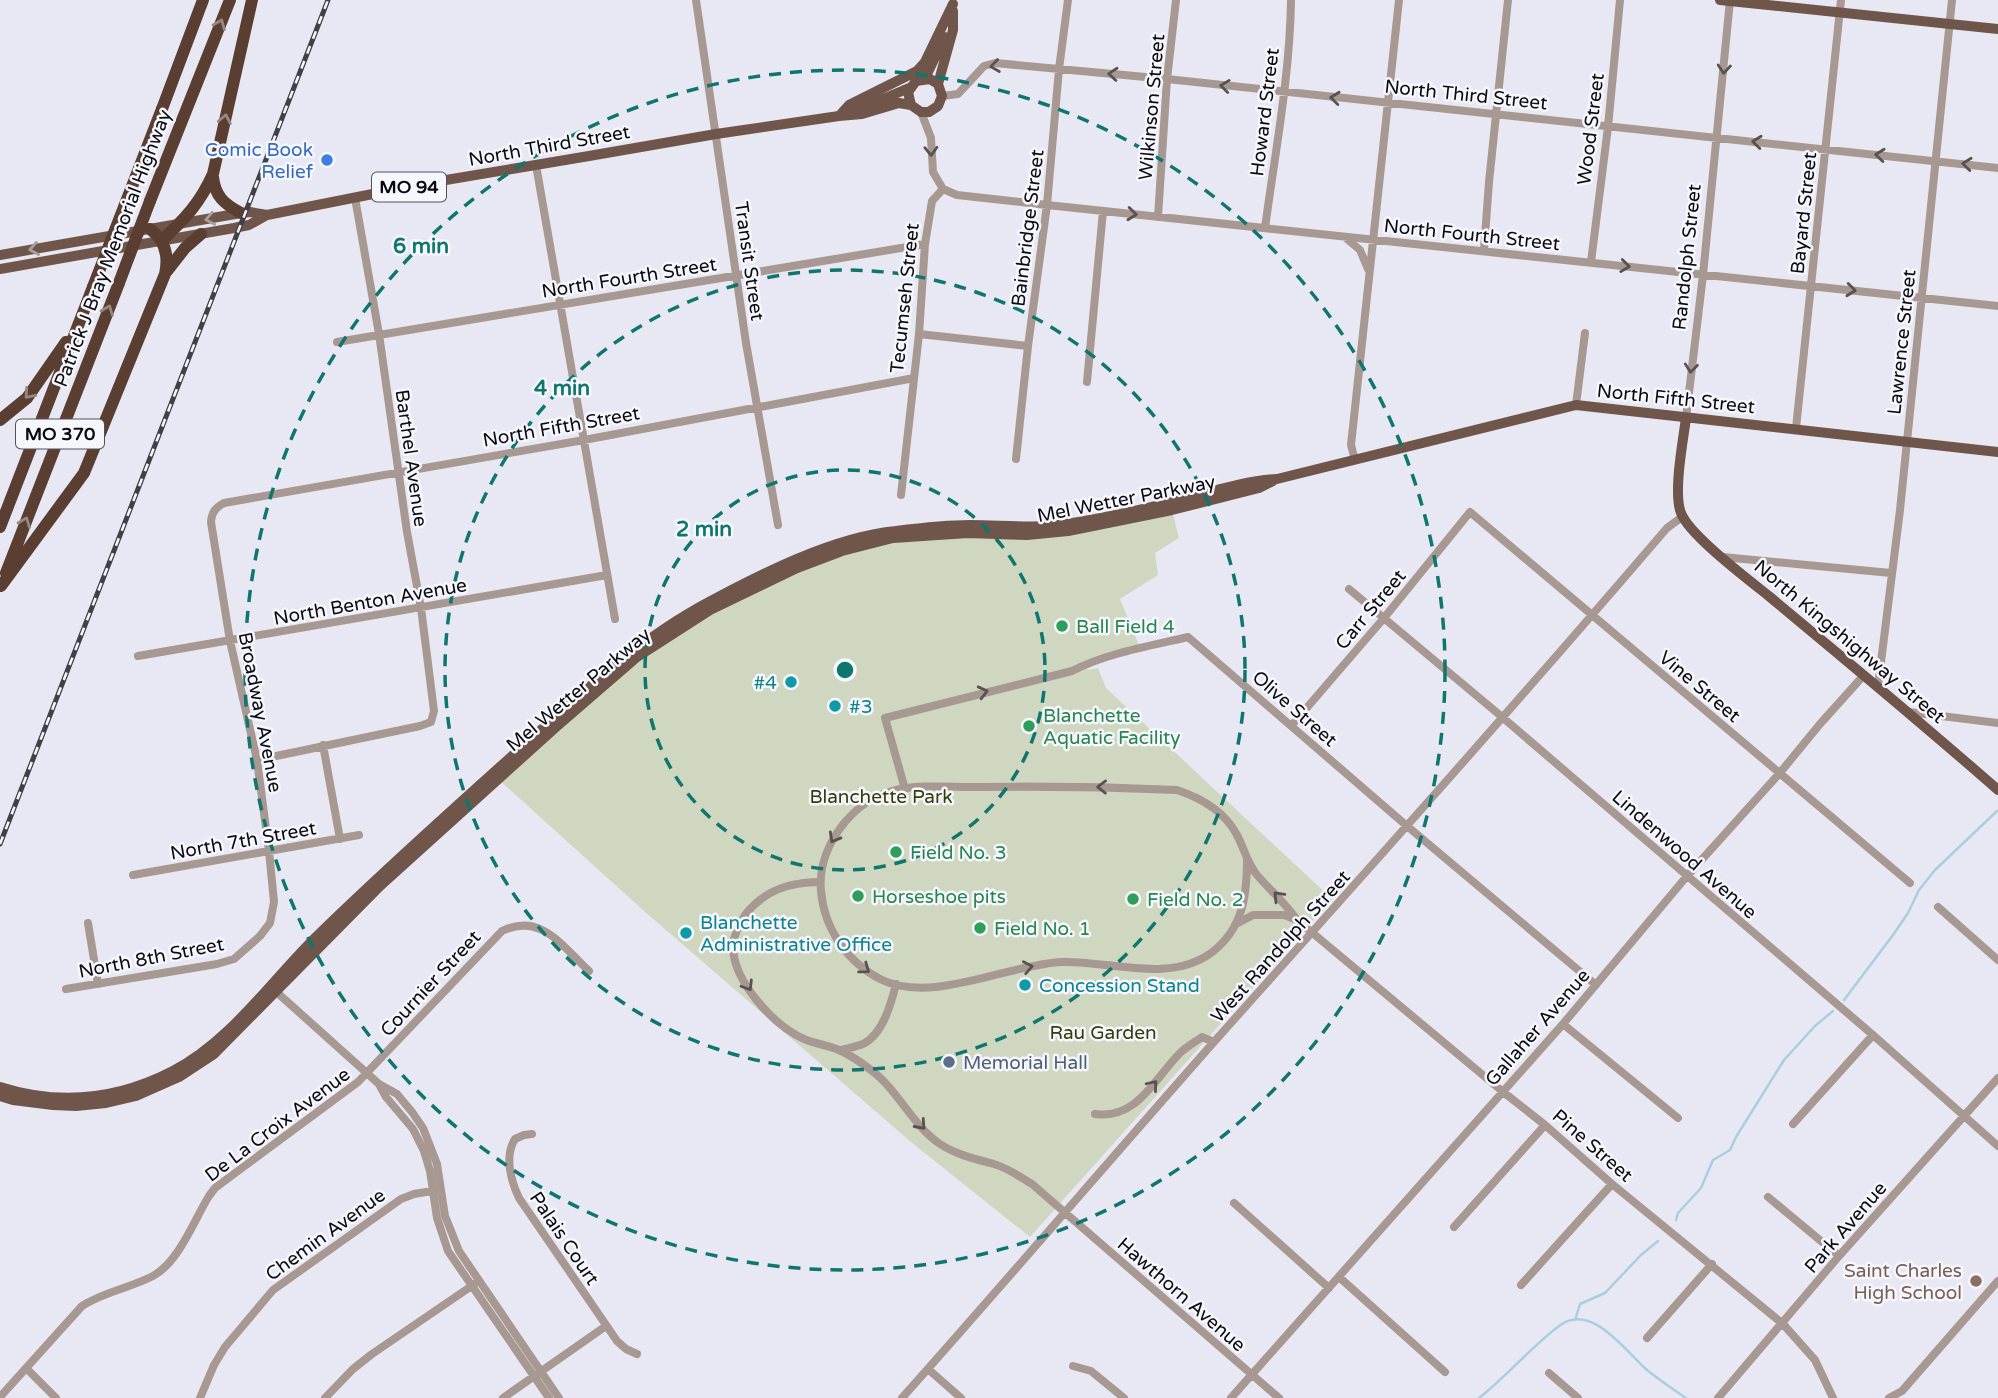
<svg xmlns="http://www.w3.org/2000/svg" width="1998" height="1398" font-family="'Varela Round',sans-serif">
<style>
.green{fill:#d0d7c0}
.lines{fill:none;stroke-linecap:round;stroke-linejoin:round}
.stream{stroke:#a9cfde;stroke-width:2.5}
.minor{stroke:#a79892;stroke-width:8}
.major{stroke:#6f554a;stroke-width:10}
.highway{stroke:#5a3e31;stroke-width:12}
.rail-casing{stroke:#404046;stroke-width:5}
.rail{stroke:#f6f6fd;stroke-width:2.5;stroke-dasharray:8;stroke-linecap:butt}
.highway-bridge{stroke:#5a3e31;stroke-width:12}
.oneway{stroke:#988883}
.oneway2{stroke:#595250}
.oneway3{stroke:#ac9d9b}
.ring{fill:none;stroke:#0f766e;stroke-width:3.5;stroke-dasharray:12 9}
.shop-dot{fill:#3f7fe0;stroke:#f6f6fd;stroke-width:2.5}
.leisure-dot{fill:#2e9e5b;stroke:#f6f6fd;stroke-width:2.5}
.culture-dot{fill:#0f9aa8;stroke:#f6f6fd;stroke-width:2.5}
.service-dot{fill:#5c6f8a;stroke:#f6f6fd;stroke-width:2.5}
.education-dot{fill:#8d6e63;stroke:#f6f6fd;stroke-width:2.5}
.labels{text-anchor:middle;stroke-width:5;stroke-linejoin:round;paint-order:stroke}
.shield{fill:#f6f6fd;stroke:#525256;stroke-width:2}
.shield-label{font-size:18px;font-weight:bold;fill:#0b0b0f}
.street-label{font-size:19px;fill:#0b0b0f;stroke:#f6f6fd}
.shop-label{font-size:19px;fill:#366cbe;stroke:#f6f6fd;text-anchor:end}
.leisure-label{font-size:19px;fill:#27864d;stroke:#f6f6fd;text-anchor:start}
.culture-label{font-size:19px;fill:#0d838f;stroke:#f6f6fd;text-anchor:start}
.park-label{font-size:19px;fill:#333e08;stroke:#f6f6fd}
.service-label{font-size:19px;fill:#4e5e75;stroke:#f6f6fd;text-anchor:start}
.education-label{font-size:19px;fill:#785e54;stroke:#f6f6fd;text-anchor:end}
.centre{fill:#0f766e;stroke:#f6f6fd;stroke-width:3.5}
.ring-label{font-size:21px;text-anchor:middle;font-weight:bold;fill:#0f766e;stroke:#f6f6fd;stroke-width:5;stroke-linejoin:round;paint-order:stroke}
</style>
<rect width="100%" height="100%" fill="#e8e8f5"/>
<path class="green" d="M 1172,510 L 1179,538 L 1155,553 L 1158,575 L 1120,599 L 1140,648 L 1085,665 L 1088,670 L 1098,668 L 1106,688 L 1332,899 L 1030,1237 L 911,1142 L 644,911 L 498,779 L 586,701 L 710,610 L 797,568 L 893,538 Z"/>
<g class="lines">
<path class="stream" d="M 1844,1000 L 1893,935 L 1908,913 L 1919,890 L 1935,870 L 1997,811
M 1676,1220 L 1678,1213 L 1701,1188 L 1713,1160 L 1730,1150 L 1736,1137 L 1784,1060 L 1815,1026 L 1833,1011
M 1575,1320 L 1580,1304 L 1605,1293 L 1641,1255 L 1658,1241
M 1479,1398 C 1507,1376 1530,1348 1559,1326 C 1591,1301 1626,1352 1647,1370 C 1659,1380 1673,1389 1686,1398"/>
<path class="minor" d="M 696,0 L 746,343 L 778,525
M 942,96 L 958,94 L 984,66 L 995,63 L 1167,79 L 1998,168
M 921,112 L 931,138 L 933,172 L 943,189
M 536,165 L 615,619
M 943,189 L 957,195 L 1047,205 L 1998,306
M 1158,217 L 1167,79 L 1176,0
M 1265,228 C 1275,153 1290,76 1291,0
M 1346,238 L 1360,250 L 1368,269
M 1484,250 L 1489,182 L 1508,0
M 1591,262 L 1608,127 L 1620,0
M 919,334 L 1028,346
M 337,342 L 925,244
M 1087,382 L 1103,211
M 1576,405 L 1585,333
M 1686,418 L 1703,275 L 1730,0
M 1796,428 L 1841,0
M 1016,459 L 1028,346 L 1047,205 L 1059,69 L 1068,0
M 1355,460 L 1351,445 L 1399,0
M 901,495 L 919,334 L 925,244 L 932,201 L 943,189
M 1723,557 L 1891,573
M 1349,589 L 1495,711 L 1873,1035 L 1998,1146
M 138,656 L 607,575
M 1878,686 L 1900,510 L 1952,0
M 1909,712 L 1998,723
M 1292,725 L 1384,618 L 1470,512 L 1910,883
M 323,745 L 340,839
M 257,760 L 420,726 L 431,722 L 434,711 L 421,608 L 407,532 L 379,334 L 355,198
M 905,789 L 885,718 L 1072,671 C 1107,653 1150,646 1188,637 L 1407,826 L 1596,985
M 133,875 L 359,835
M 820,882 C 790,882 764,890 745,915 C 740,923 734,935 733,945 C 732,980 773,1025 804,1039 C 815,1044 828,1045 839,1050 C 850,1055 862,1063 871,1070 C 898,1090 912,1125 940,1144 C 957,1155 975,1159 994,1164 C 1008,1168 1020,1177 1032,1184 L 1279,1398
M 1938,907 L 1998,960
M 1297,920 L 1502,1091 L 1545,1125 L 1612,1184 L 1783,1324 L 1815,1360 L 1833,1398
M 88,923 L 98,984
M 1238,923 L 1253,915 L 1284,915 L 1297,920 C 1285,903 1270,890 1257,875 C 1247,863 1244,848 1237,835 C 1225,812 1201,798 1177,790 C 1110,787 1043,786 976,787 C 949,787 918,784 892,791 C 851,802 817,848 821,891 C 824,928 847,962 880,979 C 931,1005 1006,965 1061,962 C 1108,960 1168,984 1211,953 C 1243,929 1247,896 1247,859
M 272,988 L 379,1084 L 397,1094 L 412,1112 L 423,1128 L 437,1164 L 445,1216 L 459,1251 L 559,1398
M 66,989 L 217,964 L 234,959 L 260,936 L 270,923 L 274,902 L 269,851 L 257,760 L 230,641 L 211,522 C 212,512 215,508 224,503 L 584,440 L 914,378
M 1563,1024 L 1678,1118
M 841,1050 C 848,1048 856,1047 863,1044 C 883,1034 891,1004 896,984
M 379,1084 L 386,1097 L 413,1129 L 424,1151 L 430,1171 L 437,1218 L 448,1251 L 549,1398
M 1095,1114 C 1137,1120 1155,1078 1180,1053 C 1186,1047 1195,1042 1202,1037 L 1214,1042
M 1793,1124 L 1873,1035
M 532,1134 L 524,1135 L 515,1139 C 504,1156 511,1181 519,1198 L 617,1341 L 626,1349 L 637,1354
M 1768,1197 L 1839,1256
M 1234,1203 L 1329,1288
M 1454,1227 L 1545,1125
M 1339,1277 L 1445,1372
M 1521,1285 L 1612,1184
M 1647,1338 L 1712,1264
M 1073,1366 L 1091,1371 L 1124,1398
M 26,1368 L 56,1398
M 928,1369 L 961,1398
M 1549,1373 L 1578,1398
M 0,1397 L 82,1306 C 103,1292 130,1288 153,1276 C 179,1262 194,1220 209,1196 L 215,1188 L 358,1082 L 502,931 C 541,912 563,947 589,971
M 200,1398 L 214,1365 L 225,1347 L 273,1290 L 401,1199 L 414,1194 L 438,1190
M 325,1398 L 353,1369 L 372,1354 L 476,1283
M 503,1398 L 606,1326
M 902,1398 C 1007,1280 1109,1161 1213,1043 C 1366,872 1518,702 1667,528 L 1682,517
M 1231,1398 L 1563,1024 L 1687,876 L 1779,774 L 1820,724 L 1864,675
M 1718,1398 L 1839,1256 L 1998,1078
M 1889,1398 L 1902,1391 L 1998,1281"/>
<path class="major" d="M 1720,0 L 1998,29
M 925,78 L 945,37
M 938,84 L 953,30 L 953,11
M 855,111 L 909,88
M 839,116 L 849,105 L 917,71 L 925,62 L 953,4
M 0,255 L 241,213 L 250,212 L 267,215
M 0,269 L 234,228 L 249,225 L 267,215 L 428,183 L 589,156 L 716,134 L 839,116 L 862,114 L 899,103 L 911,105 L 921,112 L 929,112 L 938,106 L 942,96 L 938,84 L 930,79 L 916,81 L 908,92 L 911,105
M 1686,418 C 1683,441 1673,493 1681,513 C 1689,535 1749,580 1770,597 C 1846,660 1923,724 1998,790
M 0,1087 C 60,1106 117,1100 173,1071 C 230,1041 269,984 313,940 C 381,873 451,811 521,748 C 580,695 639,639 709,602 C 763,573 834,537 896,531 C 920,528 945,525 970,525 C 1002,525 1034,529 1066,524 C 1105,518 1145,509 1183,499 C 1214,491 1245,481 1277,479 L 1576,405 L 1998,452
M 0,1096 L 13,1100 L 53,1105 L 76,1106 L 106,1103 L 136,1096 L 179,1077 L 214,1054 L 380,886 L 556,727 L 637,657 L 710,610 L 797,568 L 842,551 L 893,538 L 968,533 L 1027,535 L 1068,531 L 1172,510 L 1259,488 L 1273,481"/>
<path class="highway" d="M 162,109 L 203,0
M 213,177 C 215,196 224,204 241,213
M 150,201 L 230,0
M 161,241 C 185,219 200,203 213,174 L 252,0
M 167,271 L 185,248 L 201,234
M 0,420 L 27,398 L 66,342
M 0,527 L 93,287
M 6,573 L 119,283
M 1,586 L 84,473 L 165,274 C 169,256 165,240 150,229"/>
<defs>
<path id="rail" d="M 0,844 L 328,0"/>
</defs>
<use href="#rail" class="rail-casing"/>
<use href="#rail" class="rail"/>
<path class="highway-bridge" d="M 119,283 L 150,201
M 93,287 L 162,109"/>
</g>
<defs><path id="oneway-chevron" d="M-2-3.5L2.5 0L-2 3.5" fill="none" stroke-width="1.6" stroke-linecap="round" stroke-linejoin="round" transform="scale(1.75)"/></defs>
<g class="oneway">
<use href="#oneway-chevron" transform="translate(220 24) rotate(-68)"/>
<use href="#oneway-chevron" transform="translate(225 119) rotate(-79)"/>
<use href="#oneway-chevron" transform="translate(108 310) rotate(-69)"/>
<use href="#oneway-chevron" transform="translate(29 394) rotate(131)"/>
<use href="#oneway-chevron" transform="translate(25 522) rotate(-69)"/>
</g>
<g class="oneway2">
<use href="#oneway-chevron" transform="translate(995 66) rotate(172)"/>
<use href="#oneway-chevron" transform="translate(1724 69) rotate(95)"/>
<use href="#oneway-chevron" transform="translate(1113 74) rotate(-175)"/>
<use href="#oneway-chevron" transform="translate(1225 86) rotate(-173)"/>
<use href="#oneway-chevron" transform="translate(1335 98) rotate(-174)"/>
<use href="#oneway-chevron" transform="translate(1757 142) rotate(-174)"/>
<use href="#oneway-chevron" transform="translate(931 151) rotate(88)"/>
<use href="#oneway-chevron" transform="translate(1880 155) rotate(-174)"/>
<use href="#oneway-chevron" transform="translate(1967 164) rotate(-174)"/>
<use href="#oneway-chevron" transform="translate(1132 214) rotate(6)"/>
<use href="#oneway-chevron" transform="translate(1625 266) rotate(7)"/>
<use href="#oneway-chevron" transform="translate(1851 290) rotate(6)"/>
<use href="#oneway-chevron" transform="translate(1691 368) rotate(96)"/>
<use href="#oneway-chevron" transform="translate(983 692) rotate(-14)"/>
<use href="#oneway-chevron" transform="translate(1102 787) rotate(-179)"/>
<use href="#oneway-chevron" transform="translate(834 838) rotate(119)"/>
<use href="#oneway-chevron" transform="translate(1278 896) rotate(-134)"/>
<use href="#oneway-chevron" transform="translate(1028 967) rotate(-11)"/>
<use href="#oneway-chevron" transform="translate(865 969) rotate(36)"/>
<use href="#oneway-chevron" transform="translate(748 986) rotate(58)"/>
<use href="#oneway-chevron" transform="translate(1153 1085) rotate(-50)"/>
<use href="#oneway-chevron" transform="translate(921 1125) rotate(48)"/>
</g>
<g class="oneway3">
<use href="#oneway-chevron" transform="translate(210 219) rotate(169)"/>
<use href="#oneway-chevron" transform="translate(34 249) rotate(170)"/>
</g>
<g class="ring">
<circle cx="845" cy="670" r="200"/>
<circle cx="845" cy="670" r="400"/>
<circle cx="845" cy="670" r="600"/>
</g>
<circle class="shop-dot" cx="327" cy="160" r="7"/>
<g class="leisure-dot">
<circle cx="1062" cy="626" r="7"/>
<circle cx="1029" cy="726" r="7"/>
<circle cx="896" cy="852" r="7"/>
<circle cx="858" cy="896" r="7"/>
<circle cx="1133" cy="899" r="7"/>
<circle cx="980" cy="928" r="7"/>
</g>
<g class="culture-dot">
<circle cx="791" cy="682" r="7"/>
<circle cx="835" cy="706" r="7"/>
<circle cx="686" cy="933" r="7"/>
<circle cx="1025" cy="985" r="7"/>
</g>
<circle class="service-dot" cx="949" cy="1062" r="7"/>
<circle class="education-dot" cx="1976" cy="1281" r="7"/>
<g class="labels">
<g class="shield">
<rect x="372" y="172.5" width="74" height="29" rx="5"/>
<rect x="16" y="419.5" width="88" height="29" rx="5"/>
</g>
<g class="shield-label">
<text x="409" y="193">MO 94</text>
<text x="60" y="440">MO 370</text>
</g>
<g class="street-label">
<text transform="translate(1466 94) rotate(6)" y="7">North Third Street</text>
<text transform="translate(1151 107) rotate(-85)" y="7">Wilkinson Street</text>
<text transform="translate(1264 112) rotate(-83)" y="7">Howard Street</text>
<text transform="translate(1590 129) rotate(-83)" y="7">Wood Street</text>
<text transform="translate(549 145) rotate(-10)" y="7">North Third Street</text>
<text transform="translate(1803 213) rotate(-84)" y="7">Bayard Street</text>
<text transform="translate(1027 228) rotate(-83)" y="7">Bainbridge Street</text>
<text transform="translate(1472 234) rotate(6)" y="7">North Fourth Street</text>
<text transform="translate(112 248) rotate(-69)" y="7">Patrick J Bray Memorial Highway</text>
<text transform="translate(1686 257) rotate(-84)" y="7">Randolph Street</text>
<text transform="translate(750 261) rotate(82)" y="7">Transit Street</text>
<text transform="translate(629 277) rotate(-9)" y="7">North Fourth Street</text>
<text transform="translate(904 298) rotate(-84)" y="7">Tecumseh Street</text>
<text transform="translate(1901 342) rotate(-84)" y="7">Lawrence Street</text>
<text transform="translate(1676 398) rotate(6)" y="7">North Fifth Street</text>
<text transform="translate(561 426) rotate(-10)" y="7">North Fifth Street</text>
<text transform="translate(412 458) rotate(82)" y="7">Barthel Avenue</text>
<text transform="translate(1126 498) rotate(-11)" y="7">Mel Wetter Parkway</text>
<text transform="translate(370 601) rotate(-10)" y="7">North Benton Avenue</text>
<text transform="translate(1370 609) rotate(-50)" y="7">Carr Street</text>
<text transform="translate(1850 641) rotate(40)" y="7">North Kingshighway Street</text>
<text transform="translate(1700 686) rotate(40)" y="7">Vine Street</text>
<text transform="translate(578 689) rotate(-40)" y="7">Mel Wetter Parkway</text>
<text transform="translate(1295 708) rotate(41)" y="7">Olive Street</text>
<text transform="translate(261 712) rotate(79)" y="7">Broadway Avenue</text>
<text transform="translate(243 840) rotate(-10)" y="7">North 7th Street</text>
<text transform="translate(1685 854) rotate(41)" y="7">Lindenwood Avenue</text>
<text transform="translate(1280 946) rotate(-48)" y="7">West Randolph Street</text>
<text transform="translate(151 957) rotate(-11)" y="7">North 8th Street</text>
<text transform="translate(430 983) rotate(-47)" y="7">Cournier Street</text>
<text transform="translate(1537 1027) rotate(-49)" y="7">Gallaher Avenue</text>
<text transform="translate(277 1124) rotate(-37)" y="7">De La Croix Avenue</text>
<text transform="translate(1593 1145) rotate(41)" y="7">Pine Street</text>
<text transform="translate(1845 1227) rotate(-49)" y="7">Park Avenue</text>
<text transform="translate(325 1234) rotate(-36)" y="7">Chemin Avenue</text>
<text transform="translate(565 1238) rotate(56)" y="7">Palais Court</text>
<text transform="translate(1182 1294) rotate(41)" y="7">Hawthorn Avenue</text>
</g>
<g class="shop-label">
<text x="313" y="156">Comic Book<tspan x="313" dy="22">Relief</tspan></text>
</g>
<g class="leisure-label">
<text x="1076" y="633">Ball Field 4</text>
<text x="1043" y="722">Blanchette<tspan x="1043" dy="22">Aquatic Facility</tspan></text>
<text x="910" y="859">Field No. 3</text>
<text x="872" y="903">Horseshoe pits</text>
<text x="1147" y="906">Field No. 2</text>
<text x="994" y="935">Field No. 1</text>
</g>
<g class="culture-label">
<text x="777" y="689" text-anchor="end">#4</text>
<text x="849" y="713">#3</text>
<text x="700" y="929">Blanchette<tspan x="700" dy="22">Administrative Office</tspan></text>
<text x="1039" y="992">Concession Stand</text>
</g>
<g class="park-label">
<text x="881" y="803">Blanchette Park</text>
<text x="1103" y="1039">Rau Garden</text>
</g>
<g class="service-label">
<text x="963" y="1069">Memorial Hall</text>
</g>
<g class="education-label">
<text x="1962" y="1277">Saint Charles<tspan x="1962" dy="22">High School</tspan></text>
</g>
</g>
<circle cx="845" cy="670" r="10" class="centre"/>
<g class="ring-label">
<text x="421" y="253">6 min</text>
<text x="562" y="395">4 min</text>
<text x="704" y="536">2 min</text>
</g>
</svg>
